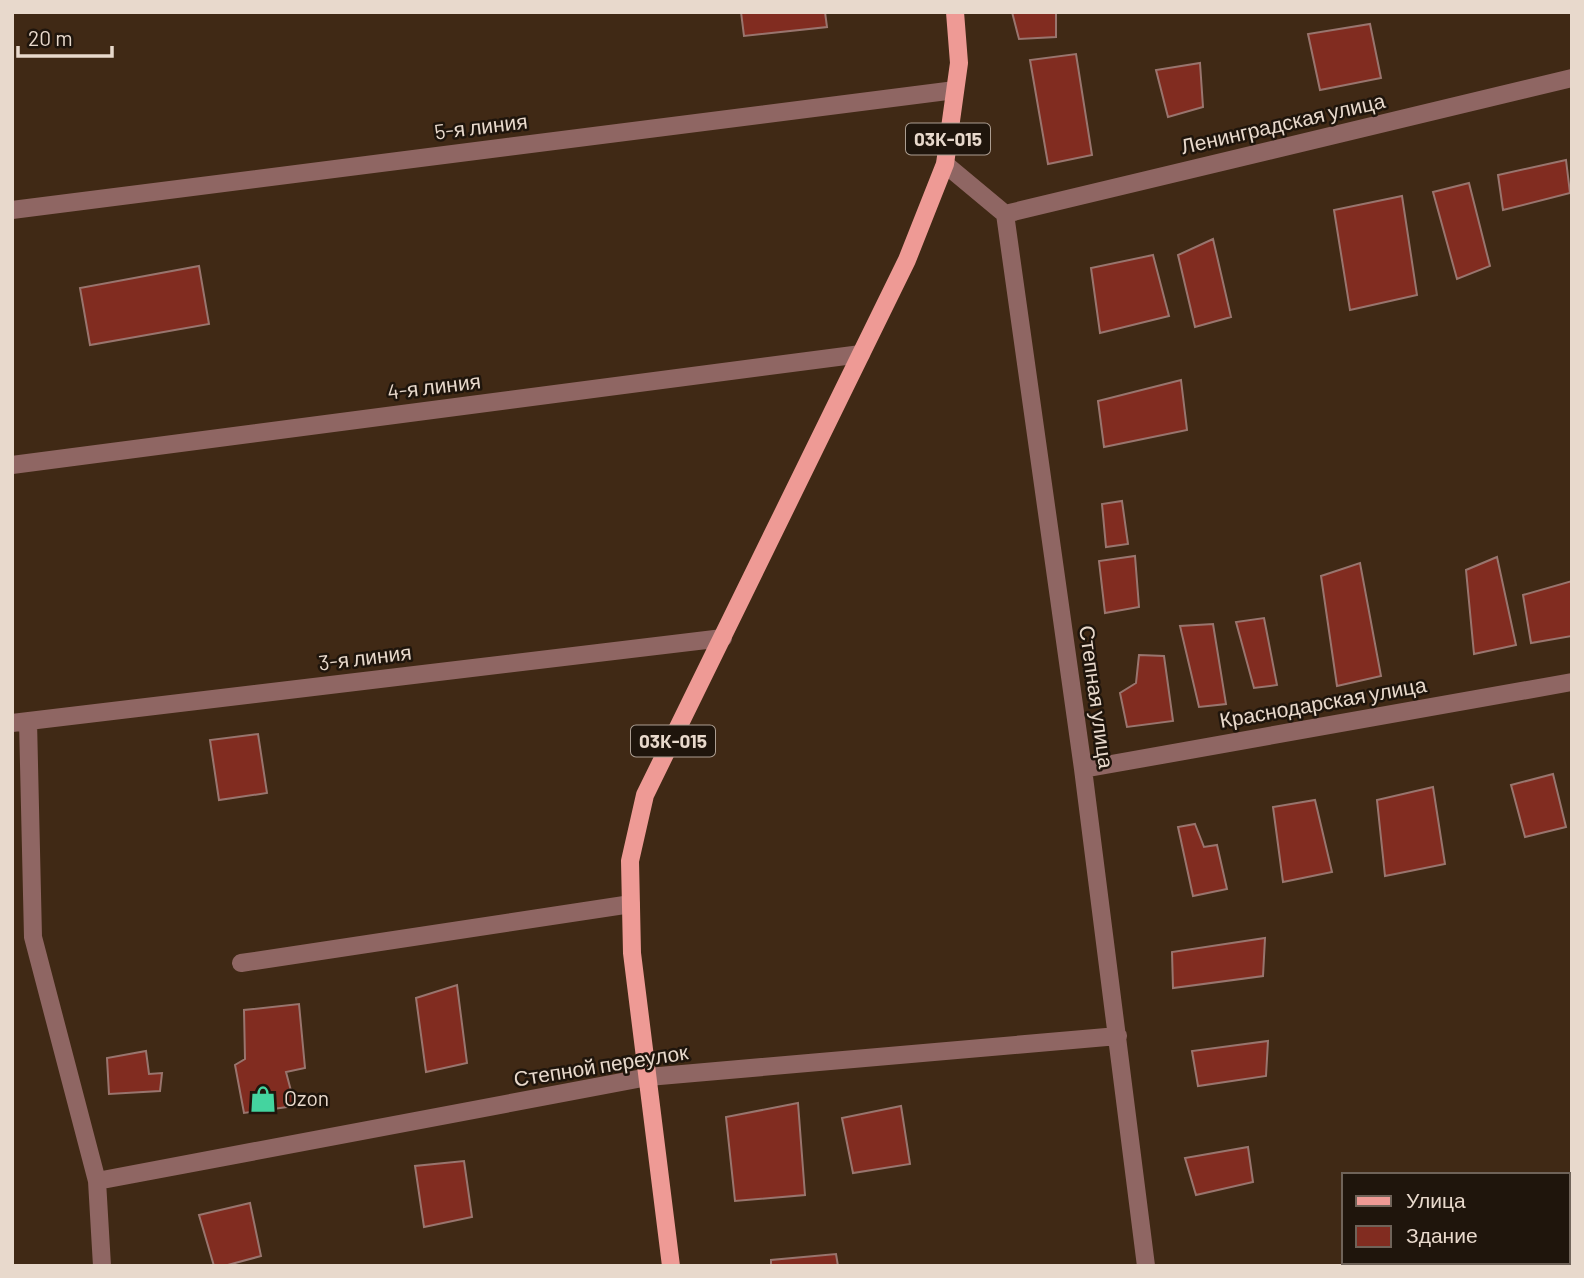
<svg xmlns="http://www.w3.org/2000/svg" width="1584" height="1278" font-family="Barlow,sans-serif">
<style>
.building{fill:#812c20;stroke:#99756e;stroke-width:2}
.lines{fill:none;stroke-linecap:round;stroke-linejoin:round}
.minor{stroke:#8f6663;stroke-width:18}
.major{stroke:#ee9a95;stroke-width:18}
.labels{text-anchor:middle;stroke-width:5;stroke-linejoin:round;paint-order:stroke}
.shield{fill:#1f150c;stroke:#ac9e92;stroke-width:2}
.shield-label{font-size:19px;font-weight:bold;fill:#e8d9cc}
.street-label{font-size:21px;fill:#e8d9cc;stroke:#1f150c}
.poi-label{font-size:21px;fill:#e8d9cc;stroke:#1f150c;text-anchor:start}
</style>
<rect width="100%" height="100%" fill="#402915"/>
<path class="building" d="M 741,12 L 825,12 L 827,27 L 744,36 Z
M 1012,12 L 1056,12 L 1056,37 L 1019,39 Z
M 1370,24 L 1381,78 L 1320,90 L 1308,34 Z
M 1076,54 L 1092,155 L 1048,164 L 1030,60 Z
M 1200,63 L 1203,107 L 1168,117 L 1156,70 Z
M 1566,160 L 1570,193 L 1503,210 L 1498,175 Z
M 1469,183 L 1490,266 L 1457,279 L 1433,192 Z
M 1402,196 L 1417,295 L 1350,310 L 1334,210 Z
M 1213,239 L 1231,317 L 1195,327 L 1178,255 Z
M 1153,255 L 1169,316 L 1100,333 L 1091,268 Z
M 199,266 L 209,324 L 90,345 L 80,288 Z
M 1181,380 L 1187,430 L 1104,447 L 1098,401 Z
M 1122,501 L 1128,544 L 1106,547 L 1102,504 Z
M 1135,556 L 1139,607 L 1105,613 L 1099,561 Z
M 1497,557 L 1516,645 L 1474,654 L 1466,570 Z
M 1360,563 L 1381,676 L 1337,686 L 1321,576 Z
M 1572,581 L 1572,636 L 1531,643 L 1523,595 Z
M 1264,618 L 1277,685 L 1254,688 L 1236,622 Z
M 1213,624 L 1226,704 L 1199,707 L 1180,626 Z
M 1139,655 L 1164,656 L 1173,721 L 1127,727 L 1120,693 L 1136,683 Z
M 258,734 L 267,793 L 219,800 L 210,740 Z
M 1553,774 L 1566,827 L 1525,837 L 1511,785 Z
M 1433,787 L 1445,864 L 1385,876 L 1377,800 Z
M 1315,800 L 1332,872 L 1283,882 L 1273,807 Z
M 1195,824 L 1204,847 L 1217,845 L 1227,889 L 1193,896 L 1178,827 Z
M 1265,938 L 1263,976 L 1173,988 L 1172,952 Z
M 457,985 L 467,1063 L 426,1072 L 416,998 Z
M 299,1004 L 305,1068 L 286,1072 L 295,1106 L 244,1113 L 235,1065 L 245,1059 L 244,1010 Z
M 1268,1041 L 1266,1076 L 1198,1086 L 1192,1051 Z
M 146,1051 L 149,1074 L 162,1073 L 160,1091 L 109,1094 L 107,1058 Z
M 798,1103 L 805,1195 L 735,1201 L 726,1117 Z
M 901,1106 L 910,1164 L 853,1173 L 842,1118 Z
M 1248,1147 L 1253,1182 L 1196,1195 L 1185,1158 Z
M 464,1161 L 472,1217 L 424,1227 L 415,1166 Z
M 250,1203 L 261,1256 L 224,1266 L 214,1266 L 199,1215 Z
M 836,1254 L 838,1266 L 771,1266 L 771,1260 Z
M 1403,1262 L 1448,1262 L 1449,1266 L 1404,1266 Z
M 1513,1262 L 1545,1262 L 1546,1266 L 1514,1266 Z"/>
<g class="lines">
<path class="minor" d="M 945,164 L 1005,214 L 1083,769 L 1146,1266
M 12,210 L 955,90
M 1005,214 L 1572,78
M 12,465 L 861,354
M 28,721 L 33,937 L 97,1181 L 102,1266
M 12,723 L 723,638
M 1083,769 L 1572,682
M 241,963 L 631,904
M 97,1181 L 648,1077 L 1118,1036"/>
<path class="major" d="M 671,1266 L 632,953 L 630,861 L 645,795 L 907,260 L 945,164 L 959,63 L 955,12"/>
</g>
<defs>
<symbol id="shop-bare" viewBox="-9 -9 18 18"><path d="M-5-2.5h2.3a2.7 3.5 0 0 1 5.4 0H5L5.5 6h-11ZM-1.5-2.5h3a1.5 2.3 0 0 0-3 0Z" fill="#44d49f" stroke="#1f150c" stroke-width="2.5" paint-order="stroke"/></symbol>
</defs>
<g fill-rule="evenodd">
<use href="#shop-bare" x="244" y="1080" width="38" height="38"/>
</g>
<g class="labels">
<g class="shield">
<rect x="906" y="123.5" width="84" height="31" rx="5"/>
<rect x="631" y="725.5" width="84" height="31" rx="5"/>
</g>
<g class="shield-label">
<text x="948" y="146">03К-015</text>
<text x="673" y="748">03К-015</text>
</g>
<g class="street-label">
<text transform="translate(1283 124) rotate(-13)" y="7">Ленинградская улица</text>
<text transform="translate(481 127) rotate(-7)" y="7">5-я линия</text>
<text transform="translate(434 387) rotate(-7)" y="7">4-я линия</text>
<text transform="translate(365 658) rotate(-7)" y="7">3-я линия</text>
<text transform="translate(1096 697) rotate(82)" y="7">Степная улица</text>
<text transform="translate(1323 703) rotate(-10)" y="7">Краснодарская улица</text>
<text transform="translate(601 1066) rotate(-9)" y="7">Степной переулок</text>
</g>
<g class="poi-label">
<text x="284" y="1106">Ozon</text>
</g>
</g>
<rect width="1584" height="1278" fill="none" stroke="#e8d9cc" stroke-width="28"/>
<rect x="1342" y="1173" width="228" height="91" fill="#1f150c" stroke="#6f6359" stroke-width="2"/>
<rect x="1356" y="1196" width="35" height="10" fill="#ee9a95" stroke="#6f6359" stroke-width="2"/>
<text x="1406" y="1208" font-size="21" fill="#e8d9cc">Улица</text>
<rect x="1356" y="1226" width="35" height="21" fill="#812c20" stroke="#6f6359" stroke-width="2"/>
<text x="1406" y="1243" font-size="21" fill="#e8d9cc">Здание</text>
<path d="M18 46v10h94v-10" fill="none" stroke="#e8d9cc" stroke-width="3.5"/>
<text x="28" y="46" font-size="21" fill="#e8d9cc" stroke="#1f150c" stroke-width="5" paint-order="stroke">20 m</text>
</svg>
